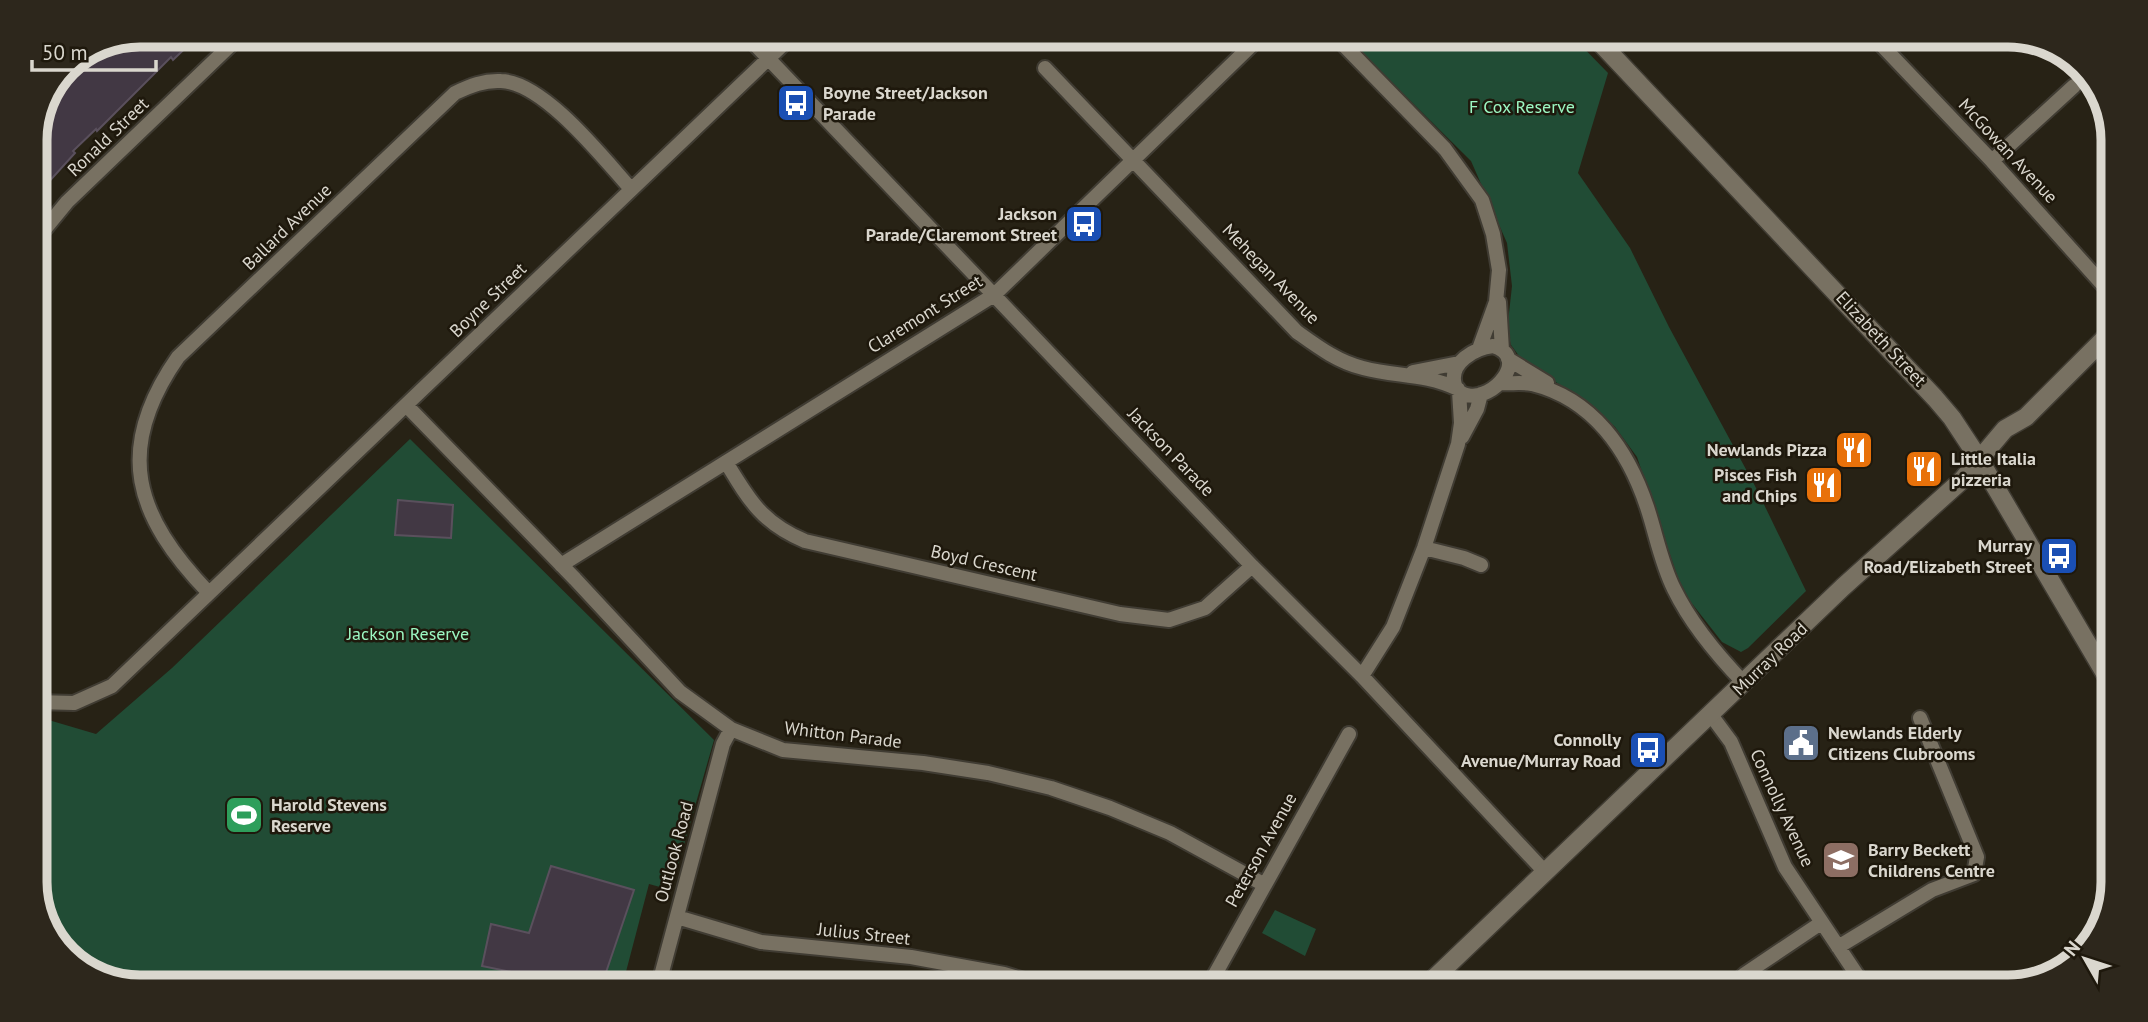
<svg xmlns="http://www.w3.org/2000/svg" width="2148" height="1022" font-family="'PT Sans',sans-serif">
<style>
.green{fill:#214c35}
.building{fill:#423844;stroke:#5a505d;stroke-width:2}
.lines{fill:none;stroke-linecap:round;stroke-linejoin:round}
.minor-casing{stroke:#403c33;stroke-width:18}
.tertiary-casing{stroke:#403c33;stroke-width:21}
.secondary-casing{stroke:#403c33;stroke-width:21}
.minor{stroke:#787162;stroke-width:14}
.tertiary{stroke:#787162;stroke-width:18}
.secondary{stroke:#787162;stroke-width:18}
.labels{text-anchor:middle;stroke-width:5;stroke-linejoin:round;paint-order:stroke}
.poi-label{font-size:18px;font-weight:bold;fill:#dad7ce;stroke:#1e180c;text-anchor:start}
.park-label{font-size:18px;fill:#9cf7c2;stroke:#1e180c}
.street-label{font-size:18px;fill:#dad7ce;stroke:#1e180c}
.rim{fill:none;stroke:#dad7ce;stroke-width:9}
</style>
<rect width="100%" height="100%" fill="#272215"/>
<path class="green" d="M 1344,35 L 1571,35 L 1608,73 L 1578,173 L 1630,248 L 1669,327 L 1755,486 L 1806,591 L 1748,648 L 1741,652 L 1722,642 L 1690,601 L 1678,578 L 1637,457 L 1615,427 L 1594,407 L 1522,360 L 1511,345 L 1507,331 L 1512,286 L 1507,243 L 1471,161 Z
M 410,439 L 714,740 L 671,890 L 649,884 L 622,987 L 140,987 L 94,976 L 53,941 L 35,889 L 35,716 L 96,734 L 172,668 Z
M 1275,910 L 1316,929 L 1305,956 L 1262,933 Z"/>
<path class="building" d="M 140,35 L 199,35 L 173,60 L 171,57 L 97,131 L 96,129 L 73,151 L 75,153 L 46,185 L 43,181 L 35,189 L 35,134 L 55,89 L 59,92 L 84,68 L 81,64 L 90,56 Z
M 398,500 L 453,505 L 451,538 L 395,535 Z
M 551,866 L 634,890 L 601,987 L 511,987 L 516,973 L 482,966 L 491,924 L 529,933 Z"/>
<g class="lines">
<defs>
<path id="minor" d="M 746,35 L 1252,566 L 1362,676 L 1545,872
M 1334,35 L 1445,149 L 1482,200 L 1493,234 L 1499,270 L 1496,302 L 1479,349
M 1872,35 L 1992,161 L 2113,296
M 1045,68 L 1297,332 C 1318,347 1338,362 1363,368 C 1397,377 1424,373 1458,389
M 1992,161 L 2074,86
M 35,241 L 67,202 L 241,35
M 1499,302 L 1502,350
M 1493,346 C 1531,357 1493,402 1467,395 C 1462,394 1457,390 1455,385 C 1448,363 1475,348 1493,346 Z
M 1508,359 L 1547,383
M 1413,372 L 1459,363
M 1500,383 C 1510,384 1521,382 1532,384 C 1593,399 1628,450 1647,507 C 1656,534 1661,563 1674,589 C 1691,624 1718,656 1744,683
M 406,405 L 575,579 L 680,692 L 731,729 L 783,750 L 923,763 L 988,773 L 1051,788 L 1110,808 L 1170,833 L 1263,884
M 1462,437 L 1477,409 L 1481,394
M 726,462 C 749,500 762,523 805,541 L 1120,614 L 1169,620 L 1205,608 L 1252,566
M 1424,548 L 1464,558 L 1481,565
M 561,565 L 994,295 L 1262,35
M 209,593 C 135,516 113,450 178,357 L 455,93 C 470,86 484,80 501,81 C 544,82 604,159 631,189
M 1362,676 L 1393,627 L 1424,548 L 1458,444 L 1461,423 L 1459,391
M 35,702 L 74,703 L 112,686 L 793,35
M 1711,715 L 1731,742 L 1785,867 L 1865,987
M 677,917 L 761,942 L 911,957 L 1004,974 L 1048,987
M 1838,947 L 1932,890 L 1974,874 L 1977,857 L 1920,718
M 658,987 L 723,744 L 731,729
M 1208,987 L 1349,734
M 1731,987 L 1745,974 L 1821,923"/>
<path id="tertiary" d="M 1593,35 L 1935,398 L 1952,418 L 1979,459"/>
<path id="secondary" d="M 1979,459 L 2113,687
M 1425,987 L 1843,587 L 1962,480 L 2005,429 L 2026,417 L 2113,330"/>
</defs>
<use href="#minor" class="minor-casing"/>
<use href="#tertiary" class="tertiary-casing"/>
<use href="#secondary" class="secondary-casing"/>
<use href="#minor" class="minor"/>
<use href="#tertiary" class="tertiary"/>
<use href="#secondary" class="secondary"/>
</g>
<defs>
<symbol id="bus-square" viewBox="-11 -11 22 22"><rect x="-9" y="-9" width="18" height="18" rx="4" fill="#1a4fb4" stroke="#1e180c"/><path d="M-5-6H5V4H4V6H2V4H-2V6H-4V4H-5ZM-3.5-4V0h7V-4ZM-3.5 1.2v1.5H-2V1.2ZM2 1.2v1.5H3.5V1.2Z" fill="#fff"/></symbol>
<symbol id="restaurant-square" viewBox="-11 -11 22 22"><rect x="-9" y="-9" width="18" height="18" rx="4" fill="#e8710a" stroke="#1e180c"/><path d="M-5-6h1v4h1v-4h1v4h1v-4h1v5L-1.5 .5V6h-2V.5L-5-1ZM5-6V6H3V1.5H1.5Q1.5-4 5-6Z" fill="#fff"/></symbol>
<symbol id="civic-square" viewBox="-11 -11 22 22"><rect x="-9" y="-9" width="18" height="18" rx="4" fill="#5c6f8a" stroke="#1e180c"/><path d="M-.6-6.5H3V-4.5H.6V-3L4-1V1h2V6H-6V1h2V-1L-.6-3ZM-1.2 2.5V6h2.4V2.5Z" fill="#fff"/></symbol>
<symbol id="stadium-square" viewBox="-11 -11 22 22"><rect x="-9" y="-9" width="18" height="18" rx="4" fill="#2e9e5b" stroke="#1e180c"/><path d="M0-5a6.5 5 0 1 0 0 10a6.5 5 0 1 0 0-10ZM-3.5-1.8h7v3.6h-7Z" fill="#fff"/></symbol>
<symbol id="school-square" viewBox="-11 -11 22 22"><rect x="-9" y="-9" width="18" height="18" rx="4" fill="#8d6e63" stroke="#1e180c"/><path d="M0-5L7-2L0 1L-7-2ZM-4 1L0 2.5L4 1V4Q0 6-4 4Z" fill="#fff"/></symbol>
</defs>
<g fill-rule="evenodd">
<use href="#bus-square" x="774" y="81" width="44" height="44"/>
<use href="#bus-square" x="1062" y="202" width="44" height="44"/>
<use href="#restaurant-square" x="1832" y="428" width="44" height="44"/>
<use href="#restaurant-square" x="1902" y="447" width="44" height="44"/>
<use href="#restaurant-square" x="1802" y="463" width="44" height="44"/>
<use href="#bus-square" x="2037" y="534" width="44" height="44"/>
<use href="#civic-square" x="1779" y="721" width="44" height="44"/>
<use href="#bus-square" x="1626" y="728" width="44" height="44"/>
<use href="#stadium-square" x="222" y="793" width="44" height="44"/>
<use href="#school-square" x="1819" y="838" width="44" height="44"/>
</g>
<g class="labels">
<g class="poi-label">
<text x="823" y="99">Boyne Street/Jackson<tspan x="823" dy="21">Parade</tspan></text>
<text x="1057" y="220" text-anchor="end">Jackson<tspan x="1057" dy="21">Parade/Claremont Street</tspan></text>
<text x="1827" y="456" text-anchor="end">Newlands Pizza</text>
<text x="1951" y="465">Little Italia<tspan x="1951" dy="21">pizzeria</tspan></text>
<text x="1797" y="481" text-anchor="end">Pisces Fish<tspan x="1797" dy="21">and Chips</tspan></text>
<text x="2032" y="552" text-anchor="end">Murray<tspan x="2032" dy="21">Road/Elizabeth Street</tspan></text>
<text x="1828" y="739">Newlands Elderly<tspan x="1828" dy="21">Citizens Clubrooms</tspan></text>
<text x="1621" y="746" text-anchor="end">Connolly<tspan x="1621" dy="21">Avenue/Murray Road</tspan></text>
<text x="271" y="811">Harold Stevens<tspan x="271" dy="21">Reserve</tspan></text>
<text x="1868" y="856">Barry Beckett<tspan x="1868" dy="21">Childrens Centre</tspan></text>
</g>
<g class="park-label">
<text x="1522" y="113">F Cox Reserve</text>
<text x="408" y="640">Jackson Reserve</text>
</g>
<g class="street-label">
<text transform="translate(108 137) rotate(-44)" y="6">Ronald Street</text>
<text transform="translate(2008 151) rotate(47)" y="6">McGowan Avenue</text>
<text transform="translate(287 227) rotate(-44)" y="6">Ballard Avenue</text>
<text transform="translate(1271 274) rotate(46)" y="6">Mehegan Avenue</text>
<text transform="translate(488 300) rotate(-44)" y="6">Boyne Street</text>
<text transform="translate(925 314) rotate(-32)" y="6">Claremont Street</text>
<text transform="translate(1881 339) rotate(47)" y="6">Elizabeth Street</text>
<text transform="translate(1171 452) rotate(46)" y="6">Jackson Parade</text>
<text transform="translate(984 563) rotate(13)" y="6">Boyd Crescent</text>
<text transform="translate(1770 659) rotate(-44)" y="6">Murray Road</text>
<text transform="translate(843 735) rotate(7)" y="6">Whitton Parade</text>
<text transform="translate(1782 808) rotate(65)" y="6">Connolly Avenue</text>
<text transform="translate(1261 850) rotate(-61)" y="6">Peterson Avenue</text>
<text transform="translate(674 852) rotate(-75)" y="6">Outlook Road</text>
<text transform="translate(864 934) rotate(6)" y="6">Julius Street</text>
</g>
</g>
<path d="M0 0H2148V1022H0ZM140 47H2008A93 93 0 0 1 2101 140V882A93 93 0 0 1 2008 975H140A93 93 0 0 1 47 882V140A93 93 0 0 1 140 47Z" fill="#2d271c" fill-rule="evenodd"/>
<path class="rim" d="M140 47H2008A93 93 0 0 1 2101 140V882A93 93 0 0 1 2008 975H140A93 93 0 0 1 47 882V140A93 93 0 0 1 140 47Z"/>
<g transform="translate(2085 959) rotate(309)" stroke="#1e180c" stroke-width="5" paint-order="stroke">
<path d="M0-5L12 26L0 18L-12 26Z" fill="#dad7ce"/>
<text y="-10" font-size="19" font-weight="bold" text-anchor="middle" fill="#dad7ce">N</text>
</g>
<path d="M32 60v10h124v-10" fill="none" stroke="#dad7ce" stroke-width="3.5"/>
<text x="42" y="60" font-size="21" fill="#dad7ce" stroke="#1e180c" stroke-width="5" paint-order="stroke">50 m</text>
</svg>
